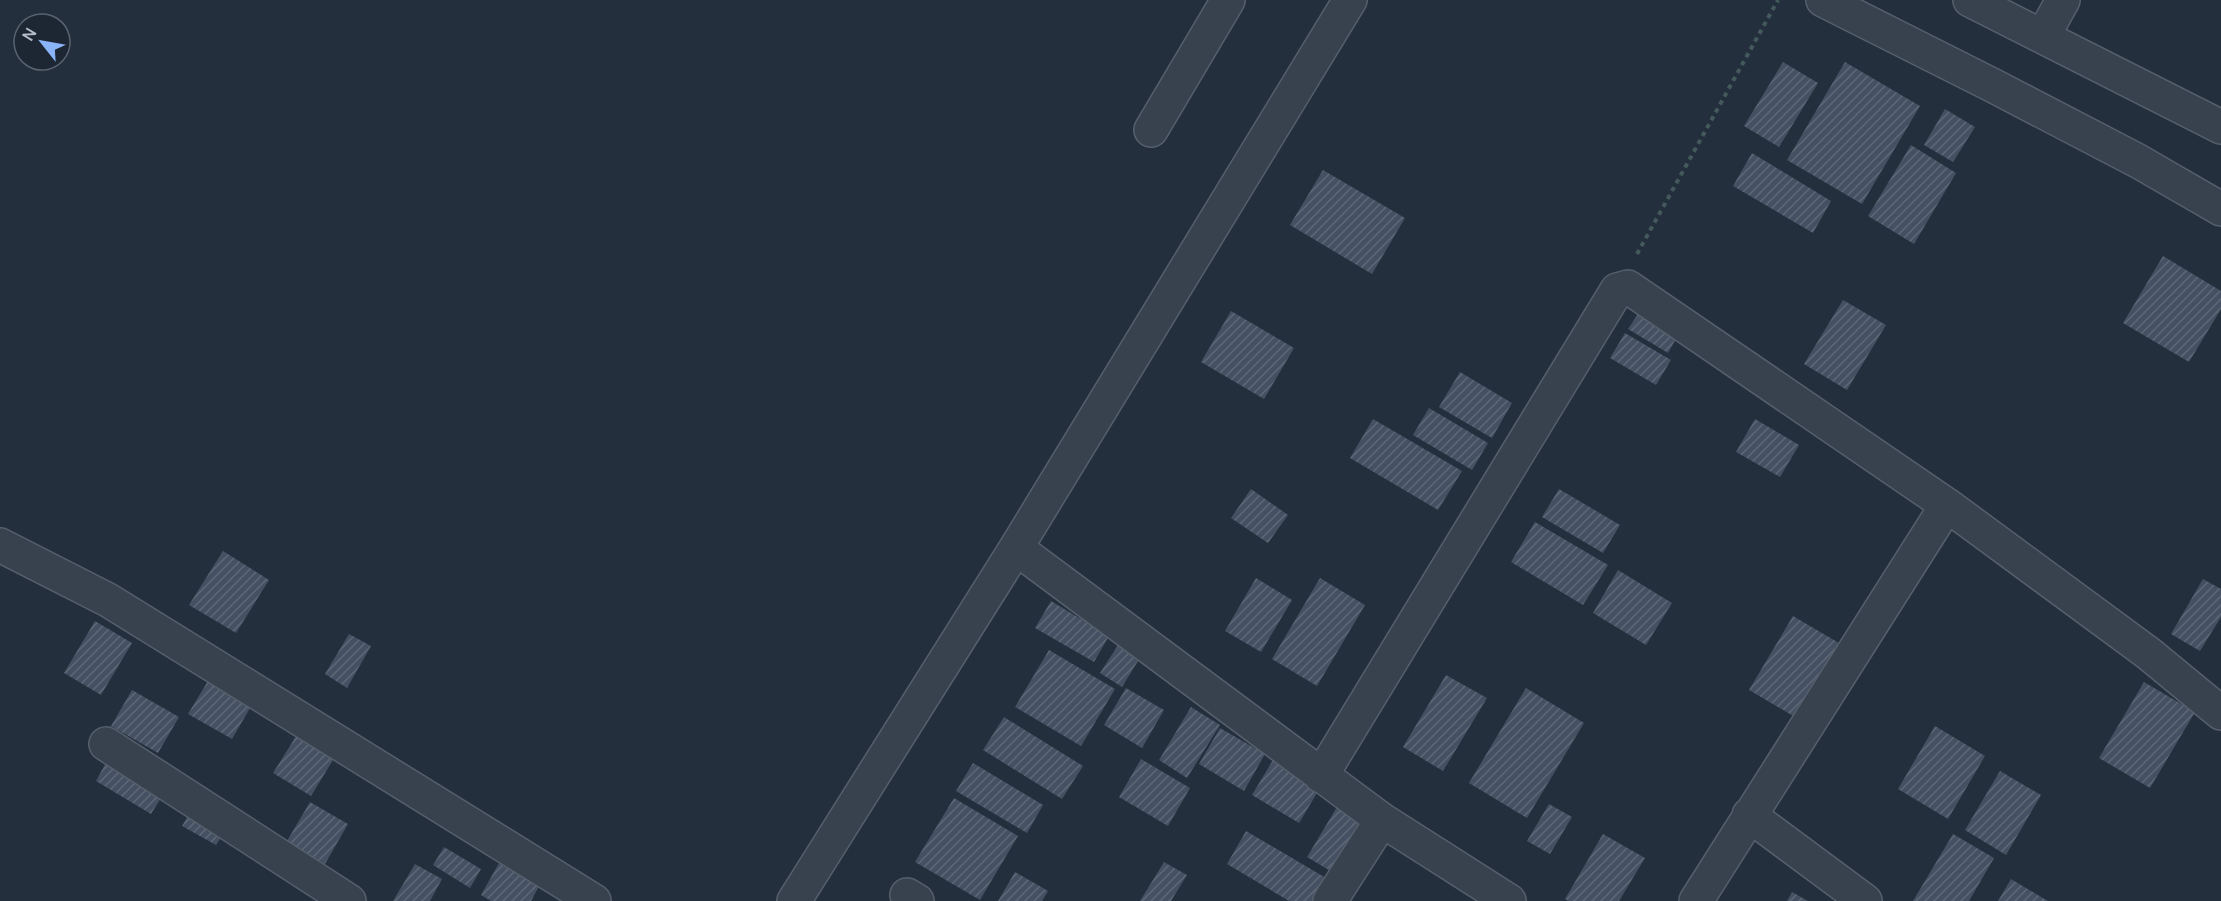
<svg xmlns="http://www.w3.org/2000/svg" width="2221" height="901" font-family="Manrope,sans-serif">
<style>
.building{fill:url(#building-hatch)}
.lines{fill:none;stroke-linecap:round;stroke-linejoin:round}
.minor-casing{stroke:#565f6c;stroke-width:36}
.path{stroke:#44595c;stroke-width:4;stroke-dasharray:4.5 4.5;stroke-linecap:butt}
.minor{stroke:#38414e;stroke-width:33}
</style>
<defs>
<pattern id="building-hatch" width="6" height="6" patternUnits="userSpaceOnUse" patternTransform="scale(1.5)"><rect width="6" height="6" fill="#455162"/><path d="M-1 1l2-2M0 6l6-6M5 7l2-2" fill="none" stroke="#5d6877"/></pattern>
</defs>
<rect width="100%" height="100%" fill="#242f3e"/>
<path class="building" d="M 1783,62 L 1818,83 L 1779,147 L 1744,126 Z
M 1845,62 L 1920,106 L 1862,204 L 1787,160 Z
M 1945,109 L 1975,127 L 1953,162 L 1924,145 Z
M 1911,145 L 1956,173 L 1914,244 L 1868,216 Z
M 1752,153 L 1831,201 L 1813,233 L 1733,186 Z
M 1323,170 L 1405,218 L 1372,274 L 1290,225 Z
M 2163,256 L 2221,291 L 2221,309 L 2189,362 L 2123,323 Z
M 1843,300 L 1886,325 L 1847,390 L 1804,364 Z
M 1231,311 L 1294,348 L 1264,399 L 1201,362 Z
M 1638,314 L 1677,337 L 1668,353 L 1628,329 Z
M 1625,333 L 1671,360 L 1656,385 L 1610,358 Z
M 1460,372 L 1512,403 L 1492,438 L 1439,407 Z
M 1429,408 L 1488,443 L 1472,470 L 1413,435 Z
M 1373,419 L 1462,471 L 1438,510 L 1350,458 Z
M 1755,419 L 1799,445 L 1780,477 L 1736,452 Z
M 1251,489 L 1288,515 L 1268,543 L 1231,518 Z
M 1559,489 L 1620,525 L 1603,553 L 1542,517 Z
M 1535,522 L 1608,565 L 1583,605 L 1511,562 Z
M 223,551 L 269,580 L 236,633 L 189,605 Z
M 1618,570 L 1672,603 L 1646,645 L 1593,613 Z
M 1256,578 L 1292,600 L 1261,652 L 1225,631 Z
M 1320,578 L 1365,605 L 1317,686 L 1272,659 Z
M 2203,579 L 2221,589 L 2221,617 L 2200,651 L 2171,634 Z
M 1051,601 L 1109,636 L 1094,662 L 1035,628 Z
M 1793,616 L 1839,643 L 1795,717 L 1749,690 Z
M 95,621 L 132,643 L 101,695 L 64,673 Z
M 349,634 L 371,646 L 347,688 L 325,674 Z
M 1122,639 L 1143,653 L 1122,687 L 1100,673 Z
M 1049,650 L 1115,689 L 1081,746 L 1015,707 Z
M 214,671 L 257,696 L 232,739 L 188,714 Z
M 1446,675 L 1487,698 L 1443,771 L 1403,747 Z
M 2144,682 L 2195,712 L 2150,788 L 2099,758 Z
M 1126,688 L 1164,710 L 1142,748 L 1104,725 Z
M 1526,688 L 1584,723 L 1527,818 L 1469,783 Z
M 132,690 L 179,717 L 158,753 L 111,726 Z
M 1191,707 L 1220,725 L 1187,778 L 1159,760 Z
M 1004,717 L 1083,766 L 1062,799 L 983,750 Z
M 303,725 L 341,747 L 311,796 L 273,773 Z
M 1935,726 L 1985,756 L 1948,819 L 1898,789 Z
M 1220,728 L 1265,754 L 1244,791 L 1199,764 Z
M 109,757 L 166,790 L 151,814 L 96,781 Z
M 1141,759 L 1190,788 L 1168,826 L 1119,797 Z
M 1273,760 L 1320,788 L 1299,823 L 1252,795 Z
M 973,763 L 1043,805 L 1027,833 L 956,791 Z
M 2000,771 L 2041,795 L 2006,855 L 1965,830 Z
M 954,798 L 1018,836 L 980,900 L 915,862 Z
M 310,802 L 348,824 L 325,864 L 287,841 Z
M 1549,804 L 1572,817 L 1550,854 L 1527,841 Z
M 193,807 L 227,828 L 216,845 L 182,826 Z
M 1337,807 L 1364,823 L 1334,873 L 1307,857 Z
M 1246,831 L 1326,878 L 1312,901 L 1289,901 L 1227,864 Z
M 1603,834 L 1645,858 L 1619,901 L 1568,901 L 1565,899 Z
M 1953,834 L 1994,858 L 1969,901 L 1913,901 Z
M 444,847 L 481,869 L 470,888 L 433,865 Z
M 503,856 L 543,879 L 531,901 L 491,901 L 481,895 Z
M 1164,862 L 1187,875 L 1171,901 L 1140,901 Z
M 415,864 L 442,879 L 430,901 L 393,901 Z
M 1015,872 L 1048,891 L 1042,901 L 998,901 Z
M 2011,879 L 2048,901 L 1998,901 Z
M 1792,892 L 1808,901 L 1787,901 Z"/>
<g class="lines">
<defs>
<path id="minor" d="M 1823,0 L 1992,85 L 2138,161 L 2221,209
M 1970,0 L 2221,127
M 2043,36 L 2063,0
M 1151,130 L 1228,0
M 0,545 L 108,600 L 594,901
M 1016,548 L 1382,820 L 1509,901
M 106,744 L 349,901
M 1321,776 L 1617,290 L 1628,287 L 1947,505 L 2148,653 L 2221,713
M 1749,815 L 1865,901
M 907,895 L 917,901
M 794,901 L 1016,548 L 1350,0
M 1330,901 L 1382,820
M 1696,901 L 1947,505"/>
</defs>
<use href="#minor" class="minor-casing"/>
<path class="path" d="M 1637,254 L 1778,0"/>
<use href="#minor" class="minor"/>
</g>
<g transform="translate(42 42) rotate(301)"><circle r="28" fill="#1d2633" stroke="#59626f" stroke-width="1.5"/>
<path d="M0-4.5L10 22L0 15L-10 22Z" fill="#8ab4f8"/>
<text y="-9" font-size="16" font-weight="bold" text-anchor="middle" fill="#b4bcc9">N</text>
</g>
</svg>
